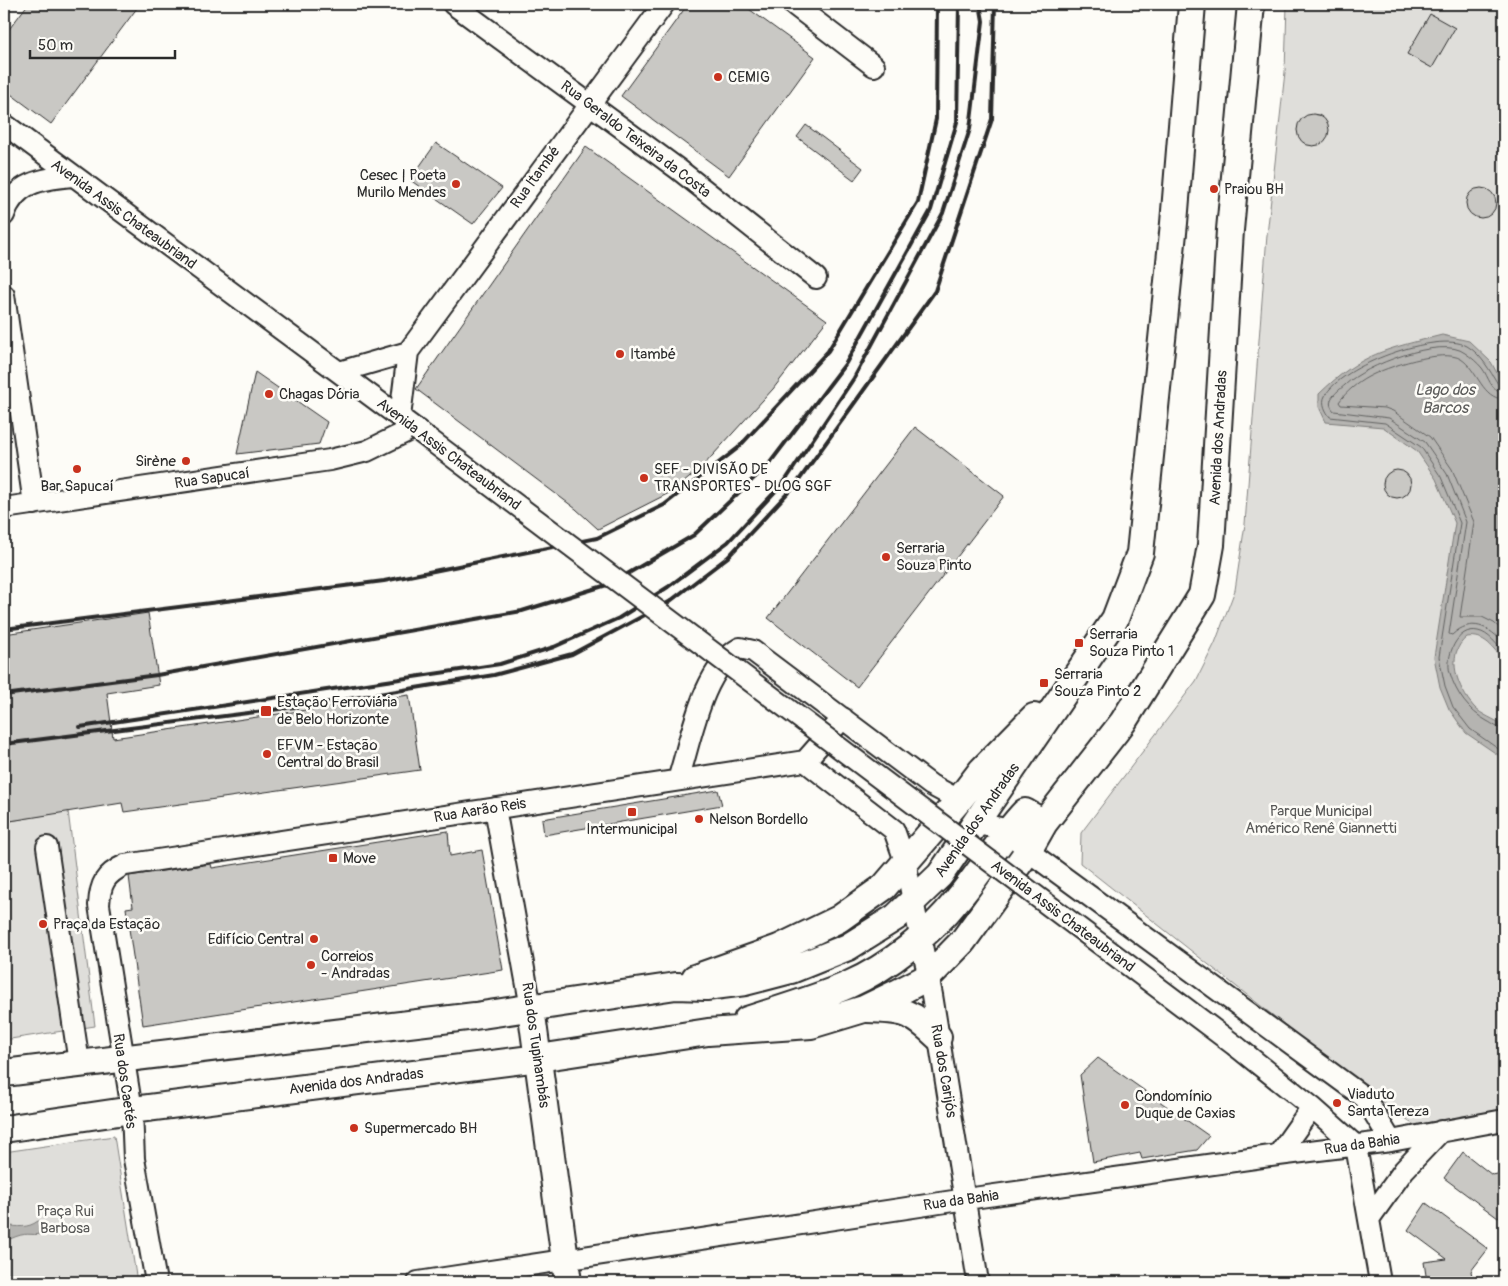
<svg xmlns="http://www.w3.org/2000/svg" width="1508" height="1286" font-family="Pangolin,sans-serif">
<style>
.green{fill:#dfdeda;stroke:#858482}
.water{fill:#b5b4b1;stroke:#7e7d7b}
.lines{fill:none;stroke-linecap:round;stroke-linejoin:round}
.shore{stroke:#626261;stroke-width:1}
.building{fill:#c9c8c4;stroke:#2b2b2b}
.minor-casing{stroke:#2b2b2b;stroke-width:24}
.major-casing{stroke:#2b2b2b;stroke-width:30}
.minor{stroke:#fdfcf7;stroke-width:20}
.major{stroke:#fdfcf7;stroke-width:26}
.rail{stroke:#2b2b2b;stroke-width:4}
.minor-bridge-casing{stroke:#2b2b2b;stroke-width:24;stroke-linecap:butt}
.minor-bridge{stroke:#fdfcf7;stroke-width:20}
.poi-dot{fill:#c8321e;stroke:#fdfcf7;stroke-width:2}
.labels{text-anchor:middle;stroke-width:5;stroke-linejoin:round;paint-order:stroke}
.poi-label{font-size:15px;fill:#2b2b2b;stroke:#fdfcf7;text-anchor:start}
.street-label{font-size:15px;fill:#2b2b2b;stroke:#fdfcf7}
.park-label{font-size:15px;fill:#585857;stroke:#fdfcf7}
.water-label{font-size:16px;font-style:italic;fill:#5b5b5a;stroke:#fdfcf7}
</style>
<rect width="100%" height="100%" fill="#fdfcf7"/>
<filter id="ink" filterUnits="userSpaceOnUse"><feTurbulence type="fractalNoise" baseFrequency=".02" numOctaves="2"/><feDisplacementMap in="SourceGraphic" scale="10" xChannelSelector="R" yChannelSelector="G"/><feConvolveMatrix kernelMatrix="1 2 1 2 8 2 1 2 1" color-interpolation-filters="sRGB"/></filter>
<g filter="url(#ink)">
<path class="green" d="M 1287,4 L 1504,4 L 1504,1109 L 1414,1125 L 1399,1115 L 1080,863 L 1081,833 L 1196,681 L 1215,643 L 1235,590 L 1245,524 L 1267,235 L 1285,72 Z
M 68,811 L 95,1026 L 4,1040 L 4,822 Z
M 114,1136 L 137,1282 L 4,1282 L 4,1152 Z"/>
<path class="water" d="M 1442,335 L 1469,341 L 1491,362 L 1504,386 L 1504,661 C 1493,648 1485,634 1467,637 C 1444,655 1458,689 1474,707 C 1481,715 1495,719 1504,726 L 1504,759 L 1466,733 L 1449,709 L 1440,687 L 1434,657 L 1455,523 L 1436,479 L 1417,451 L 1383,427 L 1326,422 L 1319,407 L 1319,394 C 1361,353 1387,349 1442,335 Z
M 38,1221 L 47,1225 L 44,1234 C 28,1236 28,1231 10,1239 L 4,1237 L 4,1228 L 6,1226 C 18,1226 27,1229 38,1221 Z"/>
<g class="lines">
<path class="shore" d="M 1504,386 L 1498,384 C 1490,371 1481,354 1467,346 C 1437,330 1340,366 1325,396 C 1321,403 1326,412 1330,417 L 1385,423 L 1421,447 L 1441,477 L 1460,523 L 1439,657 L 1445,686 L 1453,707 L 1470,729 L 1504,753
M 1504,392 C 1490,391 1489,377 1482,368 C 1478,363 1471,357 1465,353 C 1442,335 1364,366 1345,385 C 1337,392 1324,400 1334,411 L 1389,418 L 1425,442 L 1447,474 L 1466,522 L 1449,634 L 1452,635 C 1471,617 1489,626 1504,644
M 1504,399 C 1482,399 1478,370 1461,359 C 1443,348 1386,367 1368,377 C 1357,383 1346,392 1339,402 L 1341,405 L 1385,408 L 1393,411 L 1430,437 L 1452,469 L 1474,522 L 1460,617 L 1482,617 L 1494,623 L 1504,632
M 1504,653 C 1497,645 1489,633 1478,631 C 1457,626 1445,657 1450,673 C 1456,694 1469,711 1487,721 C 1493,724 1498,729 1504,729"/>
</g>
<path class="building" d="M 28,4 L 140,4 L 51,124 L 4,89 L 4,36 Z
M 688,4 L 742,4 L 815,57 L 729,176 L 621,96 Z
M 1430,14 L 1455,28 L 1432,68 L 1407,54 Z
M1297 130a16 16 0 1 1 32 0a16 16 0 1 1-32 0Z
M 806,125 L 863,168 L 854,180 L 797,137 Z
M 436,143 L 502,188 L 473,224 L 410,180 Z
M 586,147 L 827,320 L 773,389 L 703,466 L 675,490 L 598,529 L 576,509 L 416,389 Z
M1466 203a15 15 0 1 1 30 0a15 15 0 1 1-30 0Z
M 255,372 L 327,422 L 319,444 L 237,454 Z
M 915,427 L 1004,496 L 857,687 L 768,618 Z
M1383 484a14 14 0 1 1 28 0a14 14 0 1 1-28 0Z
M 148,613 L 159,685 L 107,693 L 113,738 L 409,695 L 420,770 L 124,812 L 122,803 L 4,822 L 4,634 Z
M 718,790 L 722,805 L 544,835 L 542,819 Z
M 448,831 L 450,856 L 482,850 L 503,970 L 143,1025 L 126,908 L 133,907 L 129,876 L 211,864 L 212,868 Z
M 1098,1058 L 1209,1136 L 1197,1150 L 1142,1159 L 1140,1153 L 1093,1162 L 1080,1075 Z
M 1463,1152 L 1492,1175 L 1504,1173 L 1504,1210 L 1498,1218 L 1444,1178 Z
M 1426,1203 L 1488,1249 L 1471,1271 L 1473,1282 L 1427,1282 L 1424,1262 L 1447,1259 L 1408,1230 Z"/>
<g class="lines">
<defs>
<path id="minor" d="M 453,4 L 678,169 L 816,278
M 793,4 L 874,66
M 4,124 L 417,430
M 4,215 C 15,182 41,179 72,176
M 4,295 L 34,504
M 339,372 L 408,352
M 400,417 L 408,352 L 664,4
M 4,508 L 330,460 L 367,451 L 414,428
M 805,761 L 894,830 L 905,861 L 932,995 L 978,1282
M 678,780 C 691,740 702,669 740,648 L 753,651 L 931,785 L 959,800
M 495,808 L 531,1008
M 975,825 C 1007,826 1007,829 1028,851 L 1365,1098 L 1391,1141
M 47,847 L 79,1063
M 1237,1047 L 1312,1107 L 1356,1146
M 1356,1146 L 1380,1282
M 1278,1155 L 1312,1107
M 1369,1219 L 1404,1170 L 1441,1131
M 156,1282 L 134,1159 L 132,1110 L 99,905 C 100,884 105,874 125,865 L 805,761 L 843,718
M 418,1282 L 966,1199 L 1278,1155 L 1391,1141 L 1504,1120"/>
<path id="major" d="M 695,978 L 779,948 L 839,919 L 884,887 L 959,800 L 982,770 L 1034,717
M 531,1008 L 568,1282
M 867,1009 C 904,1010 911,1011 938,1037
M 747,1020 C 780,1009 816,999 848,985 C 889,967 930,934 958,899 C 982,871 999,839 1025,812 L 1044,823
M 4,1073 L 475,1016 L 676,986 L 706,987 L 745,982 L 791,970 L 848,947 L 896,917 L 940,875 L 1115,619 L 1140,553 L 1174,223 L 1192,4
M 4,1129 L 132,1110 L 539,1058 L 708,1032 L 811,1025 L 864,1009 L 897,993 L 928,977 L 963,941 L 1028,851 L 1044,823 L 1123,722 L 1202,595 L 1211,545 L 1230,230 L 1251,4"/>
</defs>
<use href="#minor" class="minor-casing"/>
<use href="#major" class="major-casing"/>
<use href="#minor" class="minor"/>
<use href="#major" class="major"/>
<path class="rail" d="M 4,629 L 384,581 L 597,538 L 664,505 L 738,448 L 828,351 L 918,202 L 936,119 L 937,4
M 4,695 L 157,675 L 522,611 L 610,584 L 694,535 L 769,464 L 846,363 L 931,210 L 957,122 L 959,4
M 80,727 L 500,664 L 554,647 L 619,618 L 668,587 L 728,542 L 785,481 L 854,378 L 943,213 L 970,129 L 983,21 L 980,4
M 4,744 L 312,705 L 494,675 L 572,654 L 669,602 L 728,557 L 797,483 L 935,291 L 992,119 L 995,4"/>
<defs>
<path id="minor-bridge" d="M 417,430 L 1237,1047"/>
</defs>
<use href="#minor-bridge" class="minor-bridge-casing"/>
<use href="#minor-bridge" class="minor-bridge"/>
</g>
</g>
<g class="poi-dot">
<circle cx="718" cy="77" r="5"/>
<circle cx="456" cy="184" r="5"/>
<circle cx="1214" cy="189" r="5"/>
<circle cx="620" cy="354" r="5"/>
<circle cx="269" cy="394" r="5"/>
<circle cx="186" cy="461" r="5"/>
<circle cx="77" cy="469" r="5"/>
<circle cx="644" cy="478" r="5"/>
<circle cx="886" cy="557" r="5"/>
<rect x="1074" y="638" width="10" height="10" rx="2.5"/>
<rect x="1039" y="678" width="10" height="10" rx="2.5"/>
<rect x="260" y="705" width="12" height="12" rx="2.5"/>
<circle cx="267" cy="754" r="5"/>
<rect x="627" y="807" width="10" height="10" rx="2.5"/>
<circle cx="699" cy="819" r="5"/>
<rect x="328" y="853" width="10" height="10" rx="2.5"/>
<circle cx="43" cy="924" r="5"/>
<circle cx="314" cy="939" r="5"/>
<circle cx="311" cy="965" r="5"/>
<circle cx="1337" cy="1103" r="5"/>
<circle cx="1125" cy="1105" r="5"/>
<circle cx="354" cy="1128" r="5"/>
</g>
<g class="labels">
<g class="poi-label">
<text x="728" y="82">CEMIG</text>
<text x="446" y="180" text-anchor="end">Cesec | Poeta<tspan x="446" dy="17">Murilo Mendes</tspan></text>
<text x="1224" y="194">Praiou BH</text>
<text x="630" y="359">Itambé</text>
<text x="279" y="399">Chagas Dória</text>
<text x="176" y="466" text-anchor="end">Sirène</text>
<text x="654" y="474">SEF - DIVISÃO DE<tspan x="654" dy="17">TRANSPORTES - DLOG SGF</tspan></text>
<text x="77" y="491" text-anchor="middle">Bar Sapucaí</text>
<text x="896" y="553">Serraria<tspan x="896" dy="17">Souza Pinto</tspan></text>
<text x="1089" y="639">Serraria<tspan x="1089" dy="17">Souza Pinto 1</tspan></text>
<text x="1054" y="679">Serraria<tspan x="1054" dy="17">Souza Pinto 2</tspan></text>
<text x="277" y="707">Estação Ferroviária<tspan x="277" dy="17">de Belo Horizonte</tspan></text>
<text x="277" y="750">EFVM - Estação<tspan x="277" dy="17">Central do Brasil</tspan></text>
<text x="709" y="824">Nelson Bordello</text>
<text x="632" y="834" text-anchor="middle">Intermunicipal</text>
<text x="343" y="863">Move</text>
<text x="53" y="929">Praça da Estação</text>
<text x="304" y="944" text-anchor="end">Edifício Central</text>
<text x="321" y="961">Correios<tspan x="321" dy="17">- Andradas</tspan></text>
<text x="1347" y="1099">Viaduto<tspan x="1347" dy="17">Santa Tereza</tspan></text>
<text x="1135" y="1101">Condomínio<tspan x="1135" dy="17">Duque de Caxias</tspan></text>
<text x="364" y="1133">Supermercado BH</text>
</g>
<g class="street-label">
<text transform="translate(636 139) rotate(37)" y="5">Rua Geraldo Teixeira da Costa</text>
<text transform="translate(535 177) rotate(-54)" y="5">Rua Itambé</text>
<text transform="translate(124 214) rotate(36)" y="5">Avenida Assis Chateaubriand</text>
<text transform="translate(1218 438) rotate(-87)" y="5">Avenida dos Andradas</text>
<text transform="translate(449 454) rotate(37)" y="5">Avenida Assis Chateaubriand</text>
<text transform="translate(212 478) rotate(-8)" y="5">Rua Sapucaí</text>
<text transform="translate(480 810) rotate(-9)" y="5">Rua Aarão Reis</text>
<text transform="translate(977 820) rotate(-55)" y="5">Avenida dos Andradas</text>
<text transform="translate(1063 916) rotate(37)" y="5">Avenida Assis Chateaubriand</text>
<text transform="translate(536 1045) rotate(82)" y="5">Rua dos Tupinambás</text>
<text transform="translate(944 1071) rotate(80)" y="5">Rua dos Carijós</text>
<text transform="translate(125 1081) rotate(82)" y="5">Rua dos Caetés</text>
<text transform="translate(356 1081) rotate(-7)" y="5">Avenida dos Andradas</text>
<text transform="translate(1362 1144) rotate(-8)" y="5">Rua da Bahia</text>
<text transform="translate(961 1200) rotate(-8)" y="5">Rua da Bahia</text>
</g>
<g class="park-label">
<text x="1321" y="816">Parque Municipal<tspan x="1321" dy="17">Américo Renê Giannetti</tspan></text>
<text x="65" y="1216">Praça Rui<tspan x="65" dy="17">Barbosa</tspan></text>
</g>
<g class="water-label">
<text x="1445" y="395">Lago dos<tspan x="1445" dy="18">Barcos</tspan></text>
</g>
</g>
<rect width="1508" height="1286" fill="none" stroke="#fdfcf7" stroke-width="20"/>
<rect x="10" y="10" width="1488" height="1266" fill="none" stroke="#2b2b2b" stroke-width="2" filter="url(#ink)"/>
<path d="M30 50v8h145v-8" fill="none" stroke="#2b2b2b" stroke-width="2.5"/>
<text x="38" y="50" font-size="15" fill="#2b2b2b" stroke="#fdfcf7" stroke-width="4" paint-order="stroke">50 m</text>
</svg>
